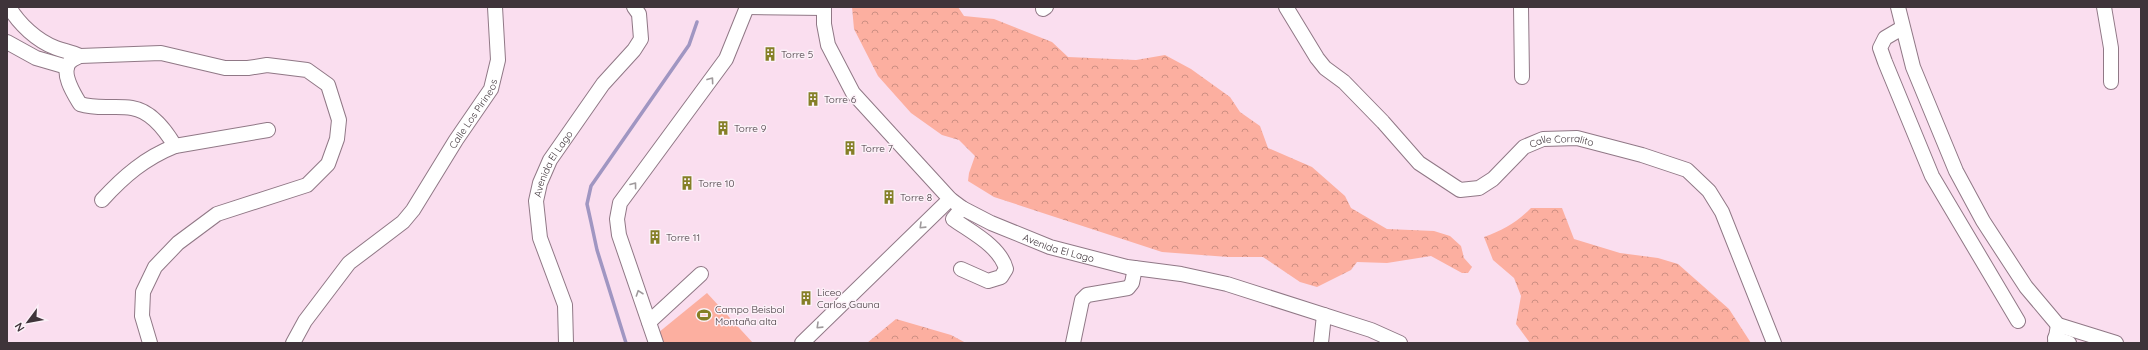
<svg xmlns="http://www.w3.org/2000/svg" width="2148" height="350" font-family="Quicksand,sans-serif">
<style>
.forest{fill:url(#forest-crowns)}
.park{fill:#fcafa0}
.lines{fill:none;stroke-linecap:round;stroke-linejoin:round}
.stream{stroke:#a096c2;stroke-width:3.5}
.minor-casing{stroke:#907886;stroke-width:16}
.minor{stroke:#fff;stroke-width:14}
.oneway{stroke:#9f9a9c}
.labels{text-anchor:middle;stroke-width:3;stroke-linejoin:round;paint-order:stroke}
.poi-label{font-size:10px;fill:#3f343a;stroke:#fcf1f8;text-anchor:start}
.street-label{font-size:10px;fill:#3f343a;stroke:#fcf1f8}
</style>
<defs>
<pattern id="forest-crowns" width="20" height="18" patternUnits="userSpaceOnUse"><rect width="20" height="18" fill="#fcafa0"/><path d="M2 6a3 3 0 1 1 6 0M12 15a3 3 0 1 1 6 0" fill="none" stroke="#cd8f83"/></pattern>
</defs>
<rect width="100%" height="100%" fill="#fadeef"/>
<path class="forest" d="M 852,7 L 958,7 L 964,16 L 994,19 L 1052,42 L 1068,57 L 1136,60 L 1165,55 L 1191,69 L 1230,97 L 1240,112 L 1260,126 L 1268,148 L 1312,167 L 1345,196 L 1351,208 L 1387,229 L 1434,231 L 1450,236 L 1461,246 L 1464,258 L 1472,267 L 1468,273 L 1462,273 L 1431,256 L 1387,263 L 1357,262 L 1351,270 L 1317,287 L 1300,282 L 1263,257 L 1228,257 L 1162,252 L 994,197 L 968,181 L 969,173 L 975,156 L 959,140 L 942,135 L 911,113 L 878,76 L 854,29 Z
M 1531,208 L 1562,208 L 1574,239 L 1620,253 L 1658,258 L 1678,264 L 1729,309 L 1751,343 L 1530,343 L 1516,324 L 1521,296 L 1514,278 L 1493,260 L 1484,237 C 1503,230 1516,223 1531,208 Z
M 896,319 L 951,335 L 966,343 L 867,343 Z"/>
<path class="park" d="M 707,293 L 753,343 L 654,343 L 653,337 Z"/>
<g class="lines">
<path class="stream" d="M 626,343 L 597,250 L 591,222 L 587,204 L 591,186 L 689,45 L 697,22"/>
<defs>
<g id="minor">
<path d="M 9,7 C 19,24 37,41 56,48 C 64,51 72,52 80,56"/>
<path d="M 747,7 L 824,8"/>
<path id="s1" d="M 824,7 L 824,24 L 828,45 L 853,93 L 950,199 L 962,208 L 991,223 L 1050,247 L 1127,267 L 1181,274 L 1227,284 L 1371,330 L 1400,343"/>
<path id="s2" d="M 1286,7 L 1317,58 L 1325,68 L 1344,82 L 1383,122 L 1419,163 L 1460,190 L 1479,188 L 1493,179 L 1524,147 L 1543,139 L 1577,138 L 1642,155 L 1687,170 L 1709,191 L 1722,212 L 1774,343"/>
<path d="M 1521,7 L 1522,77"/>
<path d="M 1898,7 L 1913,67 L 1956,171 L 1983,221 L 2026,287 L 2058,325 L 2116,343"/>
<path d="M 2104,7 L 2111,48 L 2111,82"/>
<path d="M 1043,9 L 1046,7"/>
<path d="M 1902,28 L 1885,38 L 1880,48 L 1885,62 L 1932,176 L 2018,321"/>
<path d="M 7,42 L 36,58 L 67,67"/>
<path d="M 175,146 L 268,130"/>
<path d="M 102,200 C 124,176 145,158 175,146 C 166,131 152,111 132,108 C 114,105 99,110 80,104 C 74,94 61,74 69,63 C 72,59 76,58 80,56 L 161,53 L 225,68 L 248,68 L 267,65 L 307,70 L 328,85 L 339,120 L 337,139 L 328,164 L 307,185 L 217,214 L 178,243 L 155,267 L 143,292 L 142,316 L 150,343"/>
<path d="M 961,269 L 988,281 L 1001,277 L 1006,269 C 1000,246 971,232 953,219 L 962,208"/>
<path d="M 649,322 L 701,274"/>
<path d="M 2055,338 L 2069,343"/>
<path id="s3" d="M 293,343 L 305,321 L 349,263 L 403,222 L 413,210 L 456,140 L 491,89 L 498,60 L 495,7"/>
<path id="s4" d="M 566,343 L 565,305 L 540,238 L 536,201 L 540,183 L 550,160 L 603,84 L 634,50 L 641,39 L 639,14 L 634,7"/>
<path d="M 656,343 L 619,235 L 617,219 L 620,203 L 726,59 L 747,7"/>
<path d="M 802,343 L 950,199"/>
<path d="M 1073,343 L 1082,300 L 1087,295 L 1128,288 L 1132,283 L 1135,268"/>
<path d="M 1321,343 L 1324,315"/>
<path d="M 2055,343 L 2058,325"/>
</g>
</defs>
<use href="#minor" class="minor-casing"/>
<use href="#minor" class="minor"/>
</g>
<defs><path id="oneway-chevron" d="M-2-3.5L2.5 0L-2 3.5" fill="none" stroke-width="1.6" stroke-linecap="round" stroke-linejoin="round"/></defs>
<g class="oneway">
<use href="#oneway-chevron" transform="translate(711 80) rotate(-54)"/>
<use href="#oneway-chevron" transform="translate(634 185) rotate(-53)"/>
<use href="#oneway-chevron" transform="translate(922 226) rotate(136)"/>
<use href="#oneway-chevron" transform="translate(639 293) rotate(-109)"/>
<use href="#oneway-chevron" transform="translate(819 326) rotate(136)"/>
</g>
<defs>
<symbol id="building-bare" viewBox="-9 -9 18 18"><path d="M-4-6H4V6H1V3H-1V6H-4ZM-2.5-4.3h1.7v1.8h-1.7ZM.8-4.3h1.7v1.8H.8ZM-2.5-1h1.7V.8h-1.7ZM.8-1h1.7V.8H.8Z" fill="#847f26" stroke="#fcf1f8" stroke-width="2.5" paint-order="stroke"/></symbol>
<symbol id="stadium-bare" viewBox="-9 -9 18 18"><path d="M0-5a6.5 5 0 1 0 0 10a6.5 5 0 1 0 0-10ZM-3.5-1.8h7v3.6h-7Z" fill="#847f26" stroke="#fcf1f8" stroke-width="2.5" paint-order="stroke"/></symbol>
</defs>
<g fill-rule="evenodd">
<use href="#building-bare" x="760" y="44" width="20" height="20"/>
<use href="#building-bare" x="803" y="89" width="20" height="20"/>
<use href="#building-bare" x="713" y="118" width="20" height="20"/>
<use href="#building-bare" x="840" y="138" width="20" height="20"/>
<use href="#building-bare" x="677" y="173" width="20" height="20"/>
<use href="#building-bare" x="879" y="187" width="20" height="20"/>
<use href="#building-bare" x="645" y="227" width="20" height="20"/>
<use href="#building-bare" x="796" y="288" width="20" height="20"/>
<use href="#stadium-bare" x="694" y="305" width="20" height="20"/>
</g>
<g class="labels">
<g class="poi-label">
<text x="781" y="58">Torre 5</text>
<text x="824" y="103">Torre 6</text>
<text x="734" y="132">Torre 9</text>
<text x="861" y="152">Torre 7</text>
<text x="698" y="187">Torre 10</text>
<text x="900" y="201">Torre 8</text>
<text x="666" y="241">Torre 11</text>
<text x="817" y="296">Liceo<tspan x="817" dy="12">Carlos Gauna</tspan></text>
<text x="715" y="313">Campo Beisbol<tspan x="715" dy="12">Montaña alta</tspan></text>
</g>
<g class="street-label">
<text dy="4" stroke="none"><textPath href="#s3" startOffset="295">Calle Los Pirineos</textPath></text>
<text dy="4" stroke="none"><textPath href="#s2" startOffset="375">Calle Corralito</textPath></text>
<text dy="4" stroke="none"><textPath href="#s4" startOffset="188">Avenida El Lago</textPath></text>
<text dy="4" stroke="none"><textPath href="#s1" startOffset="356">Avenida El Lago</textPath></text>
</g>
</g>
<rect width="2148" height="350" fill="none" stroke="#3f343a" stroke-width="16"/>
<g transform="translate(28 322) rotate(238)" stroke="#fcf1f8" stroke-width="3" paint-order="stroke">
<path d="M0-3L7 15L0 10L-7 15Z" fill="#3f343a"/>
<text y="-6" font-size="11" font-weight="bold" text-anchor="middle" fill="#3f343a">N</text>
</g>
</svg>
